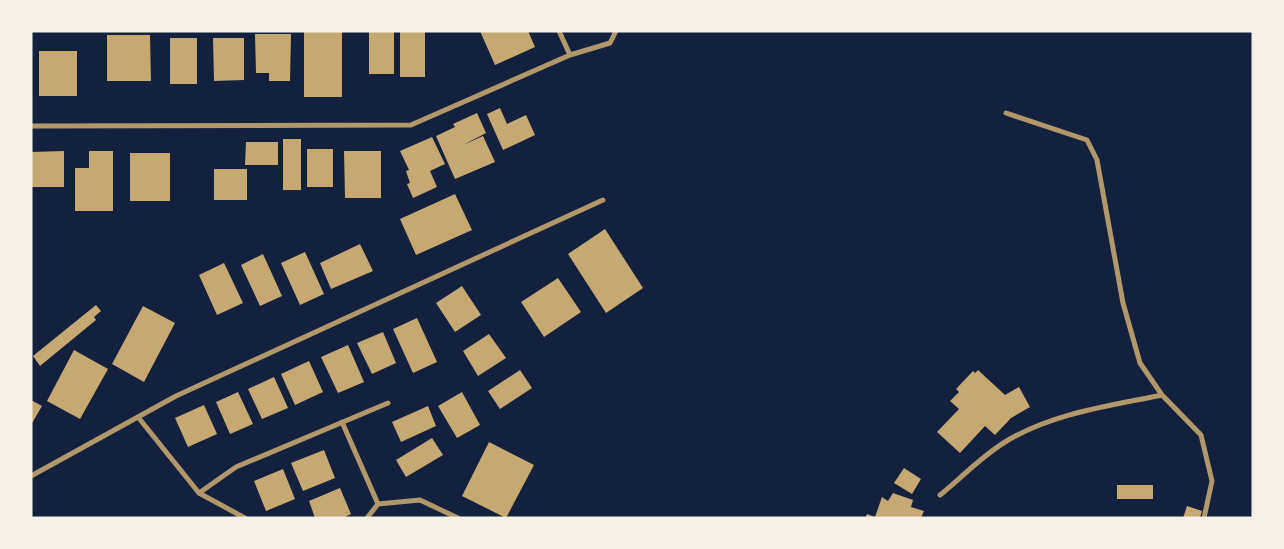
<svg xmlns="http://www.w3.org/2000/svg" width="1284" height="549" font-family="Georgia,serif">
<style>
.building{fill:#c6a872}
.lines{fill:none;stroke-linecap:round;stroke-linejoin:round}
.minor{stroke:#b1986c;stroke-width:5}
</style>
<rect width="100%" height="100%" fill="#14213d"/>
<path class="building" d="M 304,31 L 342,31 L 342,97 L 304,97 Z
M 369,31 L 394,31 L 394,74 L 369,74 Z
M 400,31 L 425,31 L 425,77 L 400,77 Z
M 480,31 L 528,31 L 535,47 L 495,65 Z
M 255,34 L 291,34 L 290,81 L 269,81 L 269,73 L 256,73 Z
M 107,35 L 150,35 L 151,81 L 107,81 Z
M 170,38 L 197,38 L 197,84 L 170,84 Z
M 213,38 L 244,38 L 244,80 L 214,81 Z
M 39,51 L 77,51 L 77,96 L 39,96 Z
M 500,108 L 507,124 L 526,115 L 535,135 L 503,150 L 487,114 Z
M 477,113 L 486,133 L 463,145 L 483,136 L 495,162 L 455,179 L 436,136 L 455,127 L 453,124 Z
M 432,137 L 445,164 L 430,171 L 437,187 L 413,198 L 407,184 L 410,183 L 406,171 L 409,170 L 400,151 Z
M 283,139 L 301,139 L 301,190 L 283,190 Z
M 246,142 L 278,142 L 278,165 L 245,165 Z
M 307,149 L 333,149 L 333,187 L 307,187 Z
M 64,151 L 64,187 L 31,187 L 31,152 Z
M 89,151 L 113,151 L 113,211 L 75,211 L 75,168 L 89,168 Z
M 344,151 L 381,151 L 381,198 L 345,198 Z
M 130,153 L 170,153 L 170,201 L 130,201 Z
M 214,169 L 247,169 L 247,200 L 214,200 Z
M 455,194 L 472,230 L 416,255 L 400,219 Z
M 605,229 L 643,288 L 606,313 L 568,254 Z
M 360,244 L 373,271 L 331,289 L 320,263 Z
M 305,252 L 324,294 L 300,305 L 281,263 Z
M 263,254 L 282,296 L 260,306 L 241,265 Z
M 224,263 L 243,303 L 217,315 L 199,275 Z
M 558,278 L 581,312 L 544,337 L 521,302 Z
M 462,286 L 481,315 L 455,332 L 436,303 Z
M 96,305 L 101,311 L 94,317 L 96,320 L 40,366 L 33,356 Z
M 143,306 L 175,323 L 144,382 L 112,364 Z
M 417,318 L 437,362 L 413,373 L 393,329 Z
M 383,332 L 396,363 L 372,374 L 357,343 Z
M 489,334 L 506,358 L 478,376 L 463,351 Z
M 348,345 L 364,382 L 338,393 L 321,357 Z
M 74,350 L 108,369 L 80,419 L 47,401 Z
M 309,361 L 323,392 L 295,405 L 281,374 Z
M 520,370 L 532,388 L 500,409 L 488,391 Z
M 978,370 L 1005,395 L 1019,387 L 1030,407 L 1011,418 L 995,435 L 985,426 L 960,453 L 937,432 L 959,409 L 950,401 L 959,392 L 956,389 L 973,371 L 975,373 Z
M 274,377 L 288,408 L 262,419 L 248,389 Z
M 238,392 L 253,424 L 230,434 L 216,402 Z
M 462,392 L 480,425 L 457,438 L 438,406 Z
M 31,400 L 42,406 L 31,425 Z
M 204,405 L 217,434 L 188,447 L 175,418 Z
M 428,406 L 436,426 L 401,442 L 392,422 Z
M 432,438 L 443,455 L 406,477 L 396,460 Z
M 489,442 L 534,465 L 506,518 L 462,496 Z
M 324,450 L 335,478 L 303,491 L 291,463 Z
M 904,468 L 921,479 L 912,494 L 894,483 Z
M 283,469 L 295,499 L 266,511 L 254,481 Z
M 1117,485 L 1153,485 L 1153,499 L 1117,499 Z
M 340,488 L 351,514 L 343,518 L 315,518 L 309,501 Z
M 893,493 L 913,500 L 911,507 L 924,511 L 921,518 L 865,518 L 867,514 L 875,517 L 882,497 L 888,501 Z
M 1187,506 L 1202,511 L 1200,518 L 1183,518 Z"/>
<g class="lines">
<path class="minor" d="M 559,31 L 570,55
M 1006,113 L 1087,140 L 1097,160 L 1123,303 L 1140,363 L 1162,395 L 1201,435 L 1212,481 L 1204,518
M 31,126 L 411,125 L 570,55 L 610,43 L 616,31
M 138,417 L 199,493 L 245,518
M 342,422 L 378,504
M 31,476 L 176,396 L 603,200
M 199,493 L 236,467 L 388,403
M 940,495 C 961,478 982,456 1005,442 C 1052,413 1109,406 1162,395
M 367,518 L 378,504 L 420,500 L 458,518"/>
</g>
<rect width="1284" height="549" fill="none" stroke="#f6f1e7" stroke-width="65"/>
</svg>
